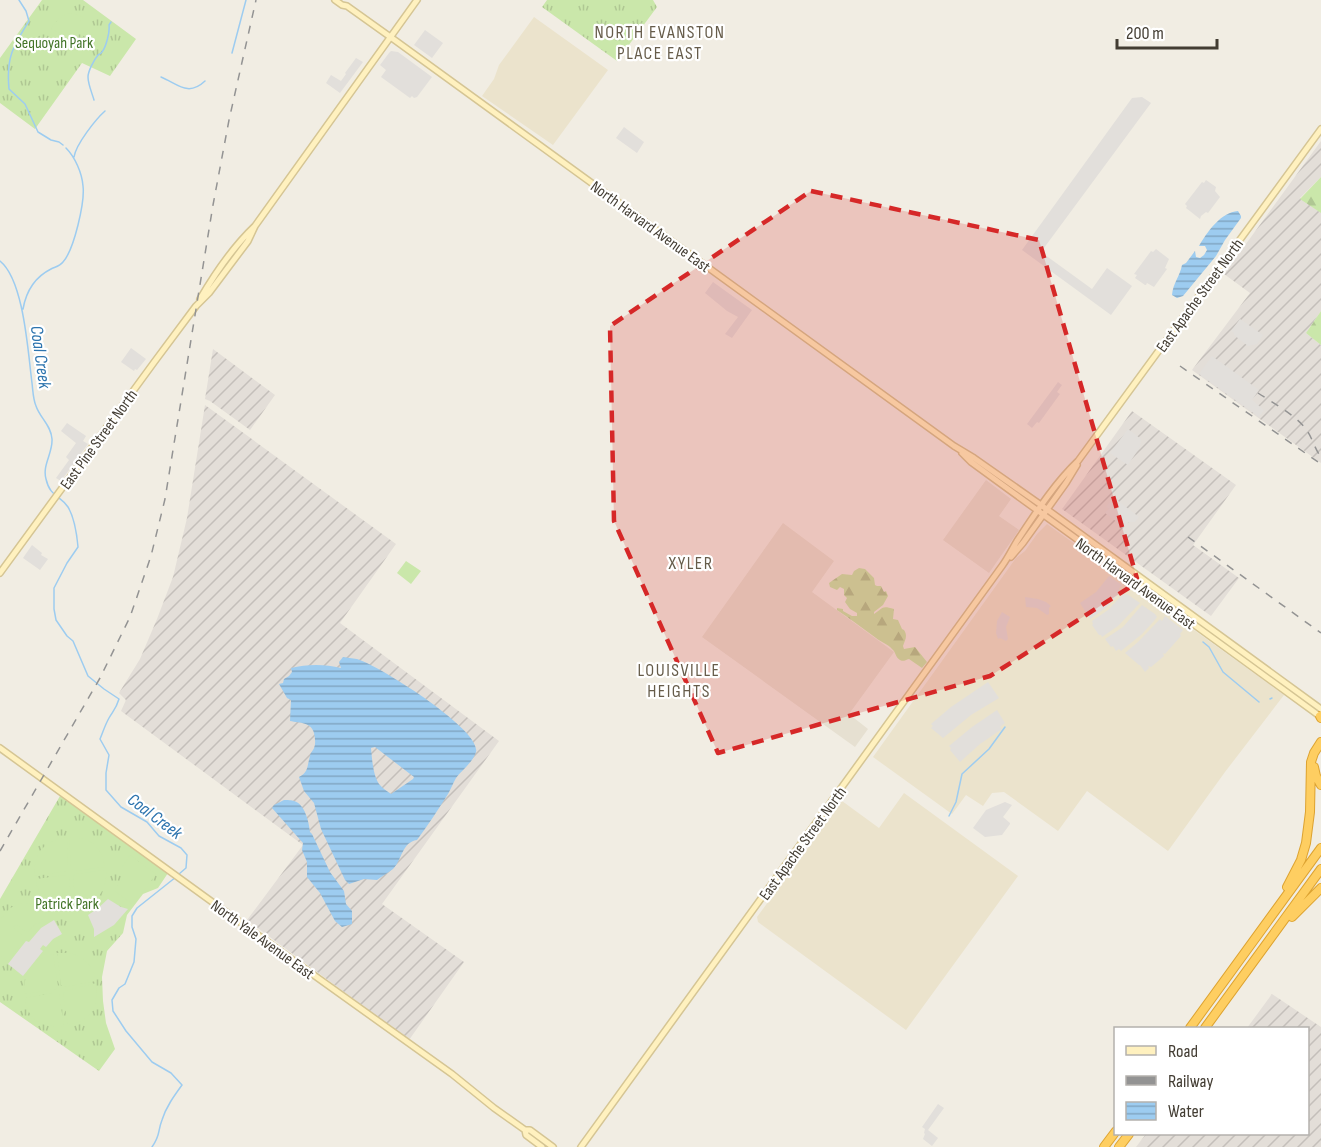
<svg xmlns="http://www.w3.org/2000/svg" width="1321" height="1147" font-family="'Sofia Sans Condensed',sans-serif">
<style>
.residential{fill:#e6e0d1}
.industrial{fill:url(#industrial-furrows)}
.education{fill:#ebe3cc}
.grass{fill:url(#grass-tufts)}
.forest{fill:url(#forest-firs)}
.garden{fill:#cae7aa}
.parking{fill:#e2dfdb}
.water{fill:url(#water-rules);fill-rule:evenodd}
.lines{fill:none;stroke-linecap:round;stroke-linejoin:round}
.stream{stroke:#9dccf0;stroke-width:1.5}
.secondary-casing{stroke:#d5c594;stroke-width:8}
.motorway-casing{stroke:#dda331;stroke-width:10}
.secondary{stroke:#fff1bf;stroke-width:5}
.motorway{stroke:#fece61;stroke-width:8}
.rail{stroke:#939393;stroke-width:1.5;stroke-dasharray:8 8;stroke-linecap:butt}
.marked{fill:#d62828;fill-opacity:0.2;stroke:#d62828;stroke-width:4.5;stroke-dasharray:12 8;stroke-linejoin:round}
.labels{text-anchor:middle;stroke-width:4.5;stroke-linejoin:round;paint-order:stroke}
.park-label{font-size:16px;fill:#427427;stroke:#fff}
.street-label{font-size:16px;fill:#433d33;stroke:#fff}
.neighbourhood-label{font-size:18px;letter-spacing:1.5px;fill:#665c4a;stroke:#fff}
.water-label{font-size:18px;font-style:italic;fill:#2d74ae;stroke:#fff}
</style>
<defs>
<pattern id="industrial-furrows" width="10" height="10" patternUnits="userSpaceOnUse" patternTransform="scale(1.5)"><rect width="10" height="10" fill="#e3ded8"/><path d="M-1 1l2-2M0 10L10 0M9 11l2-2" fill="none" stroke="#c4bfba"/></pattern>
<pattern id="grass-tufts" width="24" height="20" patternUnits="userSpaceOnUse" patternTransform="scale(1.5)"><rect width="24" height="20" fill="#cae7aa"/><path d="M3 7l-1-3M5 7V3M7 7l1-3M15 17l-1-3M17 17v-4M19 17l1-3" fill="none" stroke="#afc793"/></pattern>
<pattern id="forest-firs" width="22" height="20" patternUnits="userSpaceOnUse" patternTransform="scale(1.5)"><rect width="22" height="20" fill="#cae7aa"/><path d="M5 1l3.5 6h-7zM16 11l3.5 6h-7z" fill="#afc793"/></pattern>
<pattern id="water-rules" width="6" height="5" patternUnits="userSpaceOnUse" patternTransform="scale(1.5)"><rect width="6" height="5" fill="#9dccf0"/><path d="M0 2.5h6" fill="none" stroke="#82a7c3"/></pattern>
</defs>
<rect width="100%" height="100%" fill="#f1ede3"/>
<path class="residential" d="M 986,480 L 1011,499 L 999,516 L 1019,530 L 989,573 L 943,540 Z
M 783,523 L 834,561 L 812,592 L 894,652 L 849,714 L 868,729 L 855,747 L 702,637 Z"/>
<path class="industrial" d="M 1321,141 L 1321,177 L 1300,198 L 1321,213 L 1321,311 L 1306,333 L 1321,345 L 1321,463 L 1192,370 L 1250,293 L 1224,274 Z
M 213,349 L 275,395 L 250,430 L 210,401 L 205,399 Z
M 205,405 L 396,544 L 340,623 L 499,741 L 382,904 L 464,962 L 409,1040 L 247,920 L 303,845 L 121,711 L 126,700 L 119,693 L 140,659 L 157,619 L 173,577 L 187,518 Z
M 1132,411 L 1236,485 L 1193,545 L 1239,578 L 1211,616 L 1062,509 Z
M 1272,994 L 1321,1027 L 1321,1147 L 1136,1147 L 1146,1134 L 1308,1134 L 1308,1028 L 1247,1028 Z"/>
<path class="education" d="M 534,17 L 608,70 L 553,145 L 482,96 L 494,79 L 499,65 Z
M 1047,524 L 1284,695 L 1225,772 L 1168,851 L 1087,791 L 1058,831 L 1004,792 L 992,793 L 983,806 L 966,795 L 952,814 L 873,757 L 1016,558 L 1025,551 L 1037,534 Z
M 904,793 L 1018,876 L 906,1030 L 758,922 L 757,917 L 791,871 L 791,867 L 795,866 L 842,801 L 879,828 Z"/>
<path class="grass" d="M 42,0 L 83,0 L 136,39 L 110,76 L 82,63 L 35,129 L 0,103 L 0,58 Z
M 547,0 L 653,0 L 657,7 L 617,61 L 542,7 Z
M 60,796 L 168,873 L 158,888 L 143,894 L 127,915 L 123,933 L 107,951 L 102,977 L 103,1001 L 106,1023 L 115,1049 L 99,1071 L 0,1002 L 0,899 Z"/>
<path class="forest" d="M 1321,177 L 1321,213 L 1300,199 Z
M 1321,311 L 1321,345 L 1306,333 Z
M 859,568 L 865,569 L 874,578 L 875,585 L 877,586 L 881,586 L 884,592 L 886,591 L 888,596 L 883,605 L 874,612 L 874,614 C 883,609 880,605 894,609 L 893,619 L 898,620 L 902,629 L 904,630 C 908,636 905,640 903,646 L 904,649 L 915,647 L 927,662 L 922,668 L 909,659 C 905,660 904,662 900,660 C 895,657 896,652 892,649 C 888,644 881,642 876,638 C 863,629 851,619 837,610 L 837,608 L 843,609 L 843,611 L 852,616 L 857,616 L 857,613 L 850,609 L 845,602 L 847,598 L 844,595 L 844,589 L 840,587 L 837,590 L 830,587 L 829,583 L 842,574 L 852,575 L 854,571 Z"/>
<path class="garden" d="M 72,13 L 83,17 L 72,36 L 69,37 L 51,29 C 56,21 61,14 72,13 Z
M 406,561 L 421,571 L 411,584 L 397,573 Z
M 67,837 L 68,869 L 66,871 L 35,876 C 33,853 44,841 67,837 Z
M 69,838 C 90,836 101,846 105,867 L 74,871 L 71,868 Z
M 130,855 L 156,874 L 141,895 L 132,904 L 116,892 L 115,889 L 122,880 L 122,867 Z
M 106,870 C 108,891 95,905 76,908 L 73,877 L 75,874 Z
M 66,875 L 69,877 L 72,908 C 53,911 37,898 36,879 Z
M 22,903 C 33,903 39,904 47,912 L 39,924 L 36,923 L 29,931 L 26,932 L 16,924 L 13,928 L 23,935 L 23,939 L 8,962 L 0,955 L 0,920 L 10,908 Z
M 69,953 C 84,956 93,965 96,981 L 64,987 L 61,985 L 57,953 Z
M 53,954 L 58,986 L 56,989 L 25,994 C 23,971 31,961 53,954 Z
M 96,983 C 98,1006 93,1021 68,1025 L 63,994 L 65,991 Z
M 57,992 L 59,994 L 64,1026 C 44,1028 27,1021 25,998 Z"/>
<path class="parking" d="M 425,30 L 443,43 L 432,58 L 414,45 Z
M 391,51 L 398,52 L 432,77 L 417,97 L 414,98 L 412,96 L 410,98 L 381,77 L 386,70 L 380,65 L 389,53 Z
M 356,58 L 363,62 L 340,93 L 326,83 L 331,75 L 341,81 L 346,74 L 345,73 Z
M 1142,97 L 1151,103 L 1041,252 L 1092,289 L 1107,268 L 1132,286 L 1111,315 L 1022,250 L 1132,98 Z
M 624,127 L 644,142 L 637,153 L 616,138 Z
M 1206,180 L 1216,187 L 1215,191 L 1220,197 L 1208,213 L 1206,212 L 1201,216 L 1200,219 L 1186,208 L 1187,206 L 1185,204 L 1202,182 L 1204,183 Z
M 1156,249 L 1169,259 L 1165,268 L 1167,269 L 1154,287 L 1147,283 L 1146,285 L 1145,285 L 1135,278 L 1137,275 L 1134,274 L 1151,251 L 1153,252 Z
M 713,282 L 752,310 L 732,338 L 725,334 L 738,317 L 727,311 L 705,293 Z
M 1240,319 L 1263,335 L 1257,344 L 1248,346 L 1234,335 L 1234,333 L 1231,331 Z
M 131,348 L 146,359 L 137,370 L 135,369 L 134,371 L 121,362 Z
M 1212,356 L 1259,390 L 1252,400 L 1264,410 L 1259,417 L 1199,374 Z
M 1058,382 L 1062,385 L 1057,392 L 1060,394 L 1039,423 L 1037,422 L 1032,428 L 1027,424 Z
M 67,423 L 86,436 L 83,441 L 88,444 L 61,481 L 56,478 L 69,460 L 66,457 L 76,443 L 61,431 Z
M 1128,429 L 1141,439 L 1140,447 L 1128,465 L 1110,453 Z
M 1113,497 L 1139,517 L 1135,522 L 1129,522 L 1125,528 L 1105,513 L 1109,508 L 1106,507 Z
M 32,545 L 42,553 L 41,555 L 48,559 L 40,570 L 23,558 Z
M 1109,576 L 1122,585 L 1119,589 L 1121,591 L 1107,607 L 1090,619 L 1080,603 L 1096,592 Z
M 1124,593 L 1126,595 L 1127,594 L 1140,603 L 1118,626 L 1102,637 L 1101,635 L 1099,635 L 1092,625 L 1093,624 L 1092,621 L 1108,610 Z
M 1025,597 L 1038,599 L 1046,602 L 1051,606 L 1049,608 L 1049,614 L 1047,615 L 1037,608 L 1026,607 Z
M 1142,605 L 1155,614 L 1157,617 L 1154,621 L 1142,634 L 1121,651 L 1119,649 L 1116,651 L 1113,646 L 1111,647 L 1105,639 L 1123,627 Z
M 1002,612 L 1010,617 L 1006,627 L 1008,639 L 1006,641 L 1000,638 L 998,639 L 996,633 L 997,621 Z
M 1165,616 L 1183,630 L 1180,634 L 1181,636 L 1165,654 L 1163,653 L 1164,656 L 1157,662 L 1151,667 L 1148,666 L 1149,668 L 1145,672 L 1140,665 L 1139,665 L 1125,653 L 1138,642 L 1160,619 L 1162,621 Z
M 988,682 L 999,698 L 971,715 L 943,738 L 931,728 L 933,726 L 931,724 L 951,707 Z
M 997,710 L 1005,723 L 1000,727 L 1002,729 L 980,744 L 960,762 L 950,750 L 951,748 L 949,746 L 972,727 Z
M 1005,802 L 1012,805 L 1003,817 L 1010,823 L 1010,824 L 1002,835 L 985,837 L 973,828 L 986,810 Z
M 108,899 L 121,907 L 128,909 L 114,925 L 94,937 L 94,929 L 88,915 L 97,909 Z
M 54,920 L 62,934 L 53,939 L 46,947 L 43,945 L 40,949 L 43,951 L 23,976 L 8,964 L 26,941 L 29,942 L 41,928 Z
M 938,1104 L 944,1108 L 928,1130 L 938,1138 L 932,1146 L 923,1139 L 925,1134 L 924,1133 L 925,1129 L 922,1127 Z"/>
<path class="water" d="M 1238,211 L 1241,216 L 1241,218 L 1225,240 L 1216,256 L 1183,296 L 1177,298 L 1172,295 C 1173,283 1180,276 1182,265 L 1186,263 L 1195,251 L 1196,257 L 1200,258 L 1204,255 L 1207,250 L 1205,246 L 1199,246 C 1207,232 1221,212 1238,211 Z
M 343,657 C 347,658 352,658 357,659 C 378,665 482,730 476,752 C 473,762 462,770 456,778 C 453,783 451,789 448,794 C 438,810 428,825 417,840 C 402,842 402,860 393,869 C 388,873 382,876 377,880 L 364,879 L 349,884 L 345,880 L 321,829 L 314,803 L 304,791 L 299,777 C 309,772 307,765 310,756 C 310,753 313,751 314,748 C 316,743 315,738 314,733 C 311,722 300,723 290,721 L 291,700 L 287,698 L 279,684 L 283,683 L 284,679 L 289,676 L 292,672 L 291,668 C 307,664 325,664 341,668 L 339,662 ZM 375,747 L 414,777 L 413,779 L 391,794 C 387,791 382,788 379,784 C 373,775 372,759 371,748 Z
M 284,800 C 287,800 292,800 294,801 C 305,804 309,822 310,832 L 312,834 L 330,872 L 344,891 L 346,904 L 352,911 L 352,924 L 342,927 L 335,921 L 320,893 L 307,877 L 307,862 L 302,850 L 303,843 L 272,808 L 274,805 Z"/>
<g class="lines">
<path class="stream" d="M 19,0 L 26,11 L 29,21 C 13,47 6,57 9,89 L 25,104 L 38,132 L 51,140 L 59,142 L 63,145
M 232,53 L 246,0
M 161,77 C 178,84 188,97 205,81
M 94,100 C 92,93 88,84 88,77 C 88,71 94,60 98,55 C 99,54 101,54 102,52 C 106,47 110,32 109,25 L 111,22
M 74,157 C 76,144 96,119 105,111
M 0,261 C 24,280 28,353 32,383 C 33,391 33,399 36,406 C 40,418 51,425 52,439 C 53,453 42,465 46,479 C 50,497 60,495 68,507 C 74,517 77,536 78,547 L 67,563 L 54,588 L 54,609 L 56,620 L 67,636 L 73,641 L 88,676 L 104,689 L 119,699 C 116,709 113,711 109,718 C 105,725 103,732 100,739 L 109,755 L 106,773 L 106,790 L 121,807 L 147,822 L 159,836 L 181,848 L 187,855 L 186,868 L 179,874
M 23,309 C 26,292 35,277 51,269 C 55,267 60,266 63,262 C 74,250 85,202 83,186 C 82,173 75,157 66,148
M 1203,642 L 1209,647 L 1223,672 L 1259,702
M 1270,699 L 1272,698
M 949,816 L 956,802 L 962,774 L 989,749 L 1005,727
M 152,1147 C 161,1134 157,1133 162,1120 C 166,1107 174,1096 182,1085 L 171,1073 L 152,1062 L 126,1031 L 113,1011 L 112,1000 L 119,988 L 125,984 L 134,962 L 136,939 L 132,927 L 132,916 L 137,908 L 176,877"/>
<defs>
<path id="secondary" d="M 335,0 L 342,5 L 347,6 L 396,41 L 954,446 L 974,458 L 1041,505 L 1321,709
M 200,299 C 214,275 235,245 255,226 L 417,0
M 962,453 L 971,462 L 1321,717
M 1011,557 L 1023,543 L 1066,483 L 1077,465
M 0,573 L 155,361 L 196,306 L 209,293 L 248,241 L 255,226
M 0,748 L 255,933 L 452,1074 L 494,1108 L 525,1130 L 526,1135 L 542,1147
M 525,1130 L 530,1130 L 553,1147
M 581,1147 L 1002,566 C 1008,558 1012,549 1017,541 C 1035,514 1054,484 1078,461 L 1321,129"/>
<path id="motorway" d="M 1320,716 L 1321,718
M 1314,767 L 1316,776 L 1321,785
M 1287,887 L 1301,860 L 1306,843 L 1310,812 L 1311,762 L 1314,753 L 1321,742
M 1292,917 L 1321,888
M 1190,1028 L 1321,848
M 1205,1028 L 1321,869
M 1104,1147 L 1116,1131
M 1119,1147 L 1129,1134"/>
</defs>
<use href="#secondary" class="secondary-casing"/>
<use href="#motorway" class="motorway-casing"/>
<use href="#secondary" class="secondary"/>
<use href="#motorway" class="motorway"/>
<path class="rail" d="M 1180,366 L 1321,464
M 1258,393 C 1273,403 1294,414 1305,428 C 1312,436 1314,448 1321,457
M 1188,537 L 1321,633
M 0,851 L 100,678 L 130,617 L 151,556 L 165,499 L 213,205 L 229,120 L 256,0"/>
</g>
<path class="marked" d="M 811,191 L 1039,240 L 1138,582 L 990,676 L 718,753 L 614,521 L 610,326 Z"/>
<g class="labels">
<g class="park-label">
<text x="54" y="48">Sequoyah Park</text>
<text x="67" y="909">Patrick Park</text>
</g>
<g class="street-label">
<text transform="translate(651 226) rotate(36)" y="6">North Harvard Avenue East</text>
<text transform="translate(1199 295) rotate(-54)" y="6">East Apache Street North</text>
<text transform="translate(98 439) rotate(-54)" y="6">East Pine Street North</text>
<text transform="translate(1136 583) rotate(36)" y="6">North Harvard Avenue East</text>
<text transform="translate(802 843) rotate(-54)" y="6">East Apache Street North</text>
<text transform="translate(263 939) rotate(36)" y="6">North Yale Avenue East</text>
</g>
<g class="neighbourhood-label">
<text x="660" y="38">NORTH EVANSTON<tspan x="660" dy="21">PLACE EAST</tspan></text>
<text x="691" y="569">XYLER</text>
<text x="679" y="676">LOUISVILLE<tspan x="679" dy="21">HEIGHTS</tspan></text>
</g>
<g class="water-label">
<text transform="translate(41 357) rotate(82)" y="6">Coal Creek</text>
<text transform="translate(155 816) rotate(37)" y="6">Coal Creek</text>
</g>
</g>
<rect x="1114" y="1027" width="195" height="108" fill="#ffffff" stroke="#b4b1ad" stroke-width="1.5"/>
<rect x="1126" y="1046" width="30" height="9" fill="#fff1bf" stroke="#b4b1ad" stroke-width="1.5"/>
<text x="1168" y="1057" font-size="18" fill="#433d33">Road</text>
<rect x="1126" y="1076" width="30" height="9" fill="#939393" stroke="#b4b1ad" stroke-width="1.5"/>
<text x="1168" y="1087" font-size="18" fill="#433d33">Railway</text>
<rect x="1126" y="1102" width="30" height="18" fill="url(#water-rules)" stroke="#b4b1ad" stroke-width="1.5"/>
<text x="1168" y="1117" font-size="18" fill="#433d33">Water</text>
<path d="M1117 39v9h100v-9" fill="none" stroke="#433d33" stroke-width="3"/>
<text x="1126" y="39" font-size="18" fill="#433d33" stroke="#ffffff" stroke-width="4.5" paint-order="stroke">200 m</text>
</svg>
